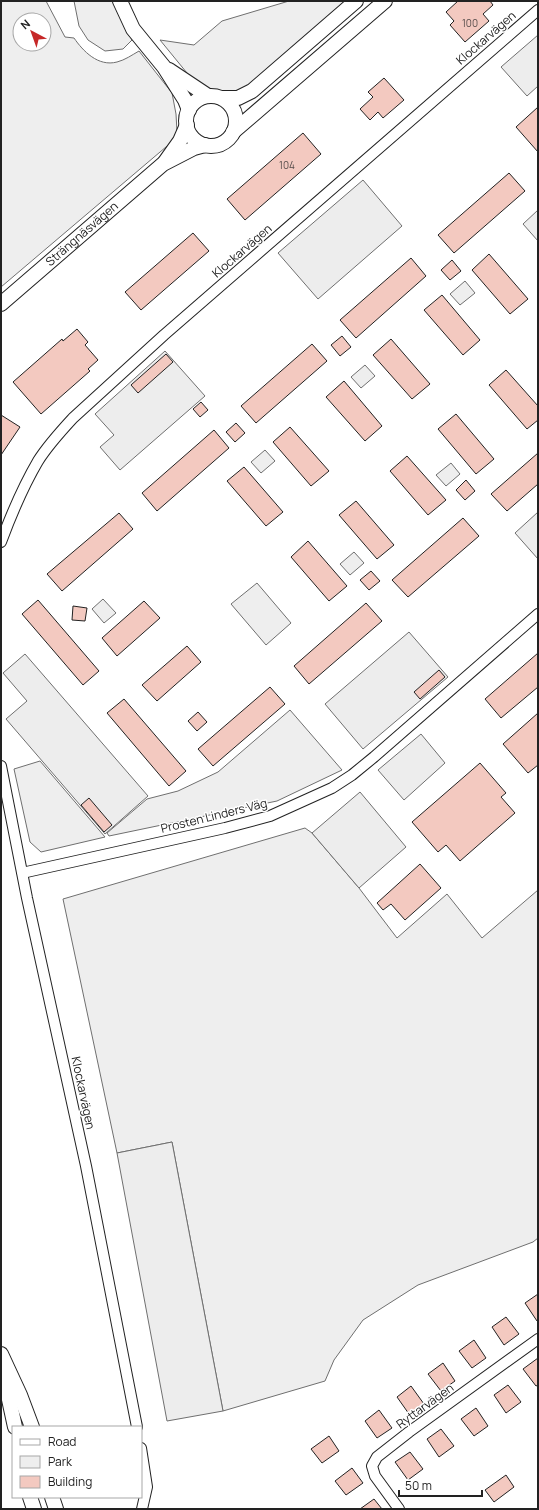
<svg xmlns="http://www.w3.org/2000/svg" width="539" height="1510" font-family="Manrope,sans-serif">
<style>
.green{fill:#eee;stroke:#6f6f6f;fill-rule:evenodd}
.parking{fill:#ededed;stroke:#6f6f6f}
.building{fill:#f3c9c0;stroke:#222}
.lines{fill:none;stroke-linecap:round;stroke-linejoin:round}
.minor-casing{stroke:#222;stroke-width:12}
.secondary-casing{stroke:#222;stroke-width:16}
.minor{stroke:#fff;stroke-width:10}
.secondary{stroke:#fff;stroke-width:14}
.labels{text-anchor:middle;stroke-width:3;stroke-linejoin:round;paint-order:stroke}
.number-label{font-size:10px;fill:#564c4a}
.street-label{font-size:12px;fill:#222;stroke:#fff}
</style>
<rect width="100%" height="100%" fill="#fff"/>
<path class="green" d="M 1,1 L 46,1 L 65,37 L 74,38 C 83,51 98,67 117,62 C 125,60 132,55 139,51 L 172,93 L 176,114 L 177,132 L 173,141 L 1,287 ZM 20,20 L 44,20 L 44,44 L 20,44 Z
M 74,1 L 113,1 L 132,40 L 123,49 L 105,51 L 88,40 L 79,26 Z
M 289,1 L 347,1 L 248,88 L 231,94 L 207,92 L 196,84 L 160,40 L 194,45 L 222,21 Z
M 538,210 L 538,241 L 523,224 Z
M 465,281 L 475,293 L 460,305 L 450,294 Z
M 365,365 L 375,376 L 361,388 L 351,377 Z
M 265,450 L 275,461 L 261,473 L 251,462 Z
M 451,463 L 460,474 L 446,486 L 436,475 Z
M 354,552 L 364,563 L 350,575 L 340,564 Z
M 257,583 L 291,623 L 266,645 L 231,604 Z
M 103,599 L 116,613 L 104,623 L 92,609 Z
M 290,710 L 342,770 L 277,801 L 109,836 L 107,833 L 147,799 L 178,791 L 218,772 Z
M 40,761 L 105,837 L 41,852 L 30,842 L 14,769 Z
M 305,828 L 312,833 L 359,888 L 397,938 L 447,894 L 482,938 L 538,890 L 538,1238 L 533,1242 L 418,1285 L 363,1320 L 334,1360 L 325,1381 L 223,1411 L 172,1142 L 117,1153 L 63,899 Z"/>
<path class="parking" d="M 538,35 L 538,86 L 527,96 L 501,67 Z
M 363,180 L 402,226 L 318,299 L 278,253 Z
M 165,351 L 205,396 L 120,470 L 100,447 L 114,435 L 95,414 Z
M 538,512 L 538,559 L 515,533 Z
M 409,632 L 448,677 L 363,749 L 325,704 Z
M 25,654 L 148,796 L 105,834 L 6,719 L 27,701 L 3,673 Z
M 421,734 L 445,763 L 404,800 L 378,770 Z
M 360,792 L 406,847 L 359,888 L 312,833 Z
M 172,1142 L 223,1411 L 167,1421 L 117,1153 Z"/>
<path class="building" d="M 458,1 L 490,1 L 493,5 L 483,14 L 489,21 L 465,42 L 450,25 L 454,21 L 446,12 Z
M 384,78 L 404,100 L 383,118 L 378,112 L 370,120 L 360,109 L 373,97 L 368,92 Z
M 538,107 L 538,152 L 516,127 Z
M 303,133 L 321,154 L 245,220 L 227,199 Z
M 509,173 L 525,191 L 454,253 L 438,235 Z
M 193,233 L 209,251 L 141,310 L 125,292 Z
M 489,254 L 528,299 L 510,314 L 472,270 Z
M 411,258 L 426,276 L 356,338 L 340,320 Z
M 452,260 L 461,271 L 450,280 L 441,270 Z
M 442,295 L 480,340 L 463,355 L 424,310 Z
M 77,329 L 88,342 L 85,345 L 98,360 L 88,369 L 90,371 L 41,414 L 13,382 L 62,339 L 63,341 Z
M 342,336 L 351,347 L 340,356 L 331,345 Z
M 391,339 L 430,384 L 412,399 L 373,355 Z
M 312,344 L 327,361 L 256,423 L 241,406 Z
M 166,354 L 173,362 L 138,393 L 131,385 Z
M 506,370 L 538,406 L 538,420 L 527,429 L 489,385 Z
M 344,381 L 382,426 L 365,441 L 326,397 Z
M 201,402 L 208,410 L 200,417 L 193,409 Z
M 456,414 L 494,459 L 476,474 L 438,429 Z
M 1,415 L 20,427 L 1,455 Z
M 236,423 L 245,433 L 235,442 L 226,432 Z
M 290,427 L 329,471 L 311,486 L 273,442 Z
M 214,430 L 229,448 L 157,511 L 142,493 Z
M 538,453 L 538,484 L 507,511 L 491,494 Z
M 407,456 L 446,500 L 428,515 L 390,471 Z
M 244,467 L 283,512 L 266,526 L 227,481 Z
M 466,480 L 475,491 L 465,500 L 456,490 Z
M 356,501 L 394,545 L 377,559 L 339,515 Z
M 119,513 L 133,529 L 62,591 L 47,574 Z
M 463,518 L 479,536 L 408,597 L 392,580 Z
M 308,541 L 347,586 L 329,601 L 291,557 Z
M 371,571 L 380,581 L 369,590 L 360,580 Z
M 38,600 L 99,671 L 83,685 L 22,614 Z
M 144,601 L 160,618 L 117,656 L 102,638 Z
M 366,603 L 382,621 L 309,684 L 294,666 Z
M 73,606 L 87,608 L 85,621 L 72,620 Z
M 187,646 L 201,662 L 157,701 L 142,685 Z
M 538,653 L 538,687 L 501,718 L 485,699 Z
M 439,670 L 445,677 L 420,699 L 414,692 Z
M 270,687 L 285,704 L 213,766 L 198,749 Z
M 124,699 L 186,771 L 169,786 L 107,713 Z
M 198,712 L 207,722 L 197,731 L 188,721 Z
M 538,713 L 538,765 L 528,773 L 503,744 Z
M 480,763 L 506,793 L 501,797 L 515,813 L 460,861 L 446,845 L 438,852 L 412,822 Z
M 89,798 L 112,825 L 104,832 L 81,805 Z
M 420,864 L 441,888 L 405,920 L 391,904 L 383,910 L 377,903 Z
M 538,1294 L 538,1320 L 537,1321 L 525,1303 Z
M 506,1317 L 519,1334 L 504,1345 L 492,1327 Z
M 474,1340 L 486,1358 L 472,1368 L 459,1351 Z
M 538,1358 L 538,1385 L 536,1386 L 523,1369 Z
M 443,1363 L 455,1381 L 441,1391 L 428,1374 Z
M 508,1385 L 521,1402 L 506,1413 L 494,1395 Z
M 411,1386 L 424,1404 L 409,1414 L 397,1397 Z
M 476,1408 L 488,1426 L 474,1436 L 461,1419 Z
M 379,1410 L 392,1428 L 377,1438 L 365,1421 Z
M 441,1429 L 454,1446 L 439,1457 L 427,1439 Z
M 329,1436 L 339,1451 L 322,1463 L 311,1449 Z
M 410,1452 L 423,1469 L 408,1480 L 395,1462 Z
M 352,1468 L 363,1483 L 346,1495 L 335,1481 Z
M 506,1475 L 514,1487 L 494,1502 L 485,1490 Z
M 374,1499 L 382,1509 L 360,1509 Z"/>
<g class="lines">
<defs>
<path id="minor" d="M 1,542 C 11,515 24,485 38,461 C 48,445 61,431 73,418 L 164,335 L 538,10
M 1,766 L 27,898 L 86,1166 L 137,1427
M 22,873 L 225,828 L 270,816 L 332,788 L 352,775 L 374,757 L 538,614
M 141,1448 L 147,1487 L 142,1509
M 399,1509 L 375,1476 L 372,1466 L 377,1457 L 409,1432 L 538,1339"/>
<g id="secondary">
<path d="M 120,1 L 133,29 L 164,67 L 185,100 L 189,110"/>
<path d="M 169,70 L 208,96"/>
<circle cx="211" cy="121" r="25"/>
<path d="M 222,98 L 238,98 L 252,91 L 356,1"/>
<path d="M 233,132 L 385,1"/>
<path d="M 165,162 L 180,141 L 187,125"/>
<path id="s1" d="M 1,304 L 163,164 L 194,148 L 205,145"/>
<path d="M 1,1354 L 20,1395 L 32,1427"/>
<path d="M 3,1372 L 15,1427"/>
<path d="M 30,1497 L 34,1509"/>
<path d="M 52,1497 L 56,1509"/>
</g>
</defs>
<use href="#minor" class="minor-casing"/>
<use href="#secondary" class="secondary-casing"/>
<use href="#minor" class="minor"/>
<use href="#secondary" class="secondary"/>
</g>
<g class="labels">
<g class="number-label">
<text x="470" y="27">100</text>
<text x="287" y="169">104</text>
</g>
<g class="street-label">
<text transform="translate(486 38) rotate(-41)" y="4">Klockarvägen</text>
<text dy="4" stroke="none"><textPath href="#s1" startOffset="107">Strängnäsvägen</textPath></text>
<text transform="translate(242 251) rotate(-41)" y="4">Klockarvägen</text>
<text transform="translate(214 816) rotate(-14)" y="4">Prosten Linders Väg</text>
<text transform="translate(83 1093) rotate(78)" y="4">Klockarvägen</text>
<text transform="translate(425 1406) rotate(-36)" y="4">Ryttarvägen</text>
</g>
</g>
<rect width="539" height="1510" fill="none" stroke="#222222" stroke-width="4"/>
<rect x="12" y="1426" width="130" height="72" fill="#ffffff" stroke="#a7a7a7"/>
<rect x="20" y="1439" width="20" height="6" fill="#ffffff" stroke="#a7a7a7"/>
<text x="48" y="1446" font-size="12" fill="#222222">Road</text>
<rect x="20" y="1456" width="20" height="12" fill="#eeeeee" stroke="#a7a7a7"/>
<text x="48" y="1466" font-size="12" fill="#222222">Park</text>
<rect x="20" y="1476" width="20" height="12" fill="#f3c9c0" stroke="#a7a7a7"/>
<text x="48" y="1486" font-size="12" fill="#222222">Building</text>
<g transform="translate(32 32) rotate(319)"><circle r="19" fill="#ffffff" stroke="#a7a7a7"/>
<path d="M0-3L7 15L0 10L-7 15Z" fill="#c62828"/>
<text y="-6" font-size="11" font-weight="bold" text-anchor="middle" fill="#222222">N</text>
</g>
<path d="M399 1490v6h83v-6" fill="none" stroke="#222222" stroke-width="2"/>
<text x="405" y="1490" font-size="12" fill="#222222" stroke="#ffffff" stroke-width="3" paint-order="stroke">50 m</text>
</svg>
